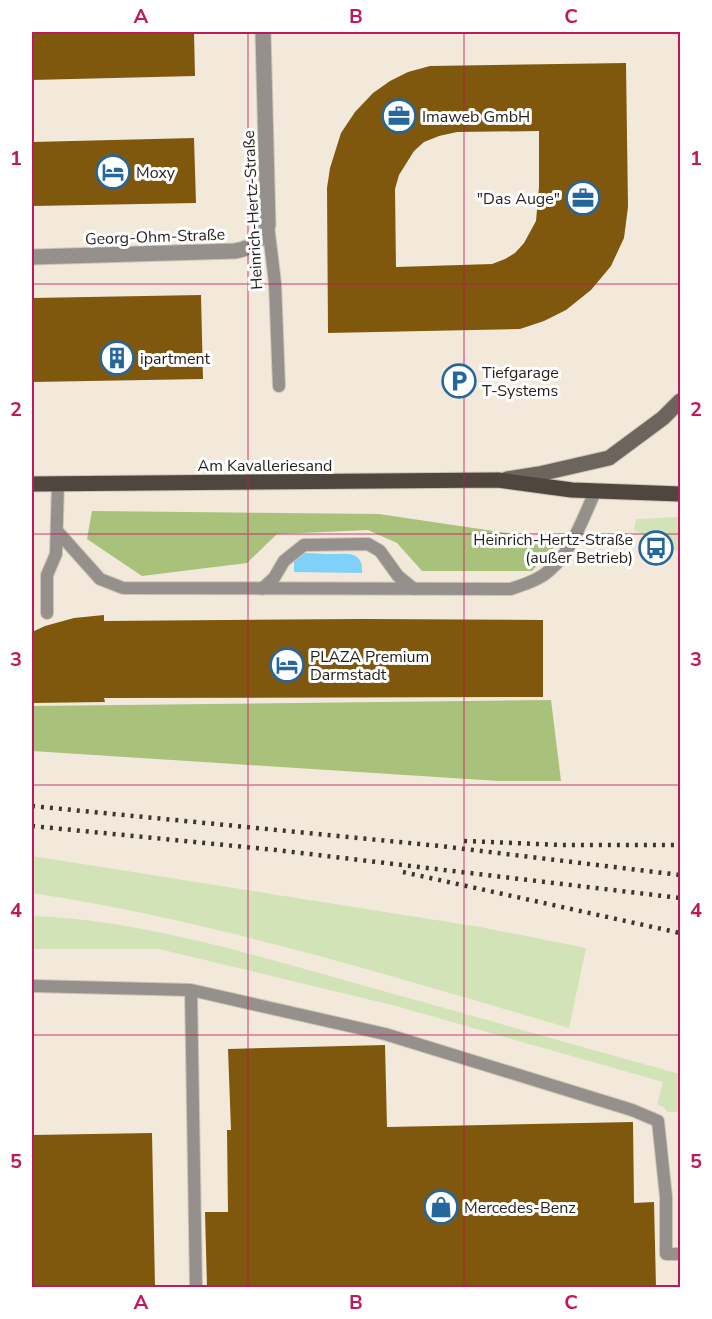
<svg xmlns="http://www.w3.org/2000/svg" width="712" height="1319" font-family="'Nunito Sans',sans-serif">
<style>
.green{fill:#d2e3b8}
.forest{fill:#a8c17b}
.water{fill:#80d1f9}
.building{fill:#7f580d;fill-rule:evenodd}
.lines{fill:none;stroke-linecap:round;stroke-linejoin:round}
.service-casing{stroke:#cec5b8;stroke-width:14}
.minor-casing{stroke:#cec5b8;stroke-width:17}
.secondary-casing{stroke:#cec5b8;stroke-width:17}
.primary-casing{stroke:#cec5b8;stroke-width:17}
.service{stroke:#95908b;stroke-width:12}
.minor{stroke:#95908b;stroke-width:15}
.secondary{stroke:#6c655e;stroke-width:15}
.primary{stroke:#4f473e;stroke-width:15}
.rail{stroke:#3b3630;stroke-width:4.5;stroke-dasharray:3 6;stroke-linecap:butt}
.grid{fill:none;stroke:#c2185b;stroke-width:1.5;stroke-opacity:0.55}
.labels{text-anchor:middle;stroke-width:6;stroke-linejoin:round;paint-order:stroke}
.poi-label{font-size:16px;fill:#231f1a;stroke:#fff;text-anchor:start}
.street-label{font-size:16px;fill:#231f1a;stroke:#fff}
.neatline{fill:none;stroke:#c2185b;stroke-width:2}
.grid-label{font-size:20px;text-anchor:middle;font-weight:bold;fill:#c2185b}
</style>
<rect width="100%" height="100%" fill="#f3e9db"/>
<path class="green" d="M 680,517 L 680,553 L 634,530 L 636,519 Z
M 32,856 L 480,927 L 586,948 L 569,1028 C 391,976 215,921 32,893 Z
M 34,916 C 137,920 244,952 344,980 C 456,1011 568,1043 680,1074 L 680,1112 L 667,1112 L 664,1107 L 657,1105 L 663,1082 L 396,1006 L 159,949 L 32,949 L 32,937 L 34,936 Z"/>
<path class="forest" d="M 92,511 L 379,514 L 560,541 L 532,571 L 422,571 L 397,543 L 368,530 L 277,534 L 247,563 L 142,576 L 87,539 Z
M 551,700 L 561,781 L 499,781 L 32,751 L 32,706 Z"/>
<path class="water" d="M 305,553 C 312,553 319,554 326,554 C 342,555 364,548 362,573 L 294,572 L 294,560 Z"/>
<path class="building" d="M 32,32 L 194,32 L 195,76 L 32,80 Z
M 626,63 L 628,207 L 624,238 L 611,266 L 591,290 L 566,310 L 544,321 L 520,329 L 328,333 L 327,188 L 330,168 L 341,133 L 355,112 L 373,93 L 390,81 L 408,72 L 430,66 ZM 539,131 L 539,187 L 536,221 L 524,243 L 515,253 L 505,259 L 492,264 L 396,267 L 395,189 L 399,175 L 414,151 L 424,142 L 439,136 L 457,132 Z
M 194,138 L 196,203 L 32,206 L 32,142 Z
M 201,295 L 203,379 L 32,382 L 32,298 Z
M 104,615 L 104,621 L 362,619 L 543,620 L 543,697 L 104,698 L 105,702 L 32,703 L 32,632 L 45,626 L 74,618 Z
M 385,1045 L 387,1127 L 633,1122 L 634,1203 L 654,1202 L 656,1287 L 207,1287 L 205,1212 L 228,1212 L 227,1130 L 231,1130 L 228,1049 Z
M 152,1133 L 155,1287 L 32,1287 L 32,1135 Z"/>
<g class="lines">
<defs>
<path id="service" d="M 268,225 L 275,283 L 279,386
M 58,532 L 100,579 L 123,588 L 511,589 C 525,584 539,580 550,570 C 572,551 583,518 595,492
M 262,589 L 274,578 L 284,561 L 304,545 L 368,544 L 380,551 L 398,576 L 414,589
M 47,613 L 47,575 L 56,554 L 58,483
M 34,986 L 191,990 L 385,1034 L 632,1110 L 658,1121 L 666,1197 L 666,1254 L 680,1254
M 191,990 L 196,1288"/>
<path id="minor" d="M 32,257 L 235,251 C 253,248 260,241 268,225 L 263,32"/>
<path id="secondary" d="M 507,479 L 539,474 L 609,458 L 663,418 L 680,401"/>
<path id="primary" d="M 32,484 L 498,480 L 572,490 L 680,494"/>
</defs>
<use href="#service" class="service-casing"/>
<use href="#minor" class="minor-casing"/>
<use href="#secondary" class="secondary-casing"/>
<use href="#primary" class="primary-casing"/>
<use href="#service" class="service"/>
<use href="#minor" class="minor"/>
<use href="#secondary" class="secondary"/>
<use href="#primary" class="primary"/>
<path class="rail" d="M 32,806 L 440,846 L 680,875
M 32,826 L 276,850 L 680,898
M 464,841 L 561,845 L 680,845
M 403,872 L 680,933"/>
</g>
<path class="grid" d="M 248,32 L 248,1288M 464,32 L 464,1288M 32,284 L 680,284M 32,534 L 680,534M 32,785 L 680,785M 32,1035 L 680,1035"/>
<defs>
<symbol id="office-ring" viewBox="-11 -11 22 22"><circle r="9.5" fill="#fff" stroke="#25669c" stroke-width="1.5"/><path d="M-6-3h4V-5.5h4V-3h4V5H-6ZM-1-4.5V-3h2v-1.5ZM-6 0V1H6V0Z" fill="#25669c"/></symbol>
<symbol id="hotel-ring" viewBox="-11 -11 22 22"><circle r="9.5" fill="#fff" stroke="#25669c" stroke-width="1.5"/><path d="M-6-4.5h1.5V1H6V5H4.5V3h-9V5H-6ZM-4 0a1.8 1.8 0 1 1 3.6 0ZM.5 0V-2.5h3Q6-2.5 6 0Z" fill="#25669c"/></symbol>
<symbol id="building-ring" viewBox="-11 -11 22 22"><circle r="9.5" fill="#fff" stroke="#25669c" stroke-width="1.5"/><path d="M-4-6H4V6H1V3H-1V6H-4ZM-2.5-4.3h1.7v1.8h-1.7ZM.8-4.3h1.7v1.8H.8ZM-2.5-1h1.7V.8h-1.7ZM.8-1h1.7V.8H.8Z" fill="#25669c"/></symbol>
<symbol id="parking-ring" viewBox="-11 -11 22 22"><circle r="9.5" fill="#fff" stroke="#25669c" stroke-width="1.5"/><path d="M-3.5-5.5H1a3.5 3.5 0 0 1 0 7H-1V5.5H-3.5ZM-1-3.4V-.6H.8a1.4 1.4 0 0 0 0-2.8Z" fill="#25669c"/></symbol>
<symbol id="bus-ring" viewBox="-11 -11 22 22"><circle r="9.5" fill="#fff" stroke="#25669c" stroke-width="1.5"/><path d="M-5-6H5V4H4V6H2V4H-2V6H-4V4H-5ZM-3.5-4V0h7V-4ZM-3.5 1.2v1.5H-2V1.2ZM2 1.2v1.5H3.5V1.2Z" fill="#25669c"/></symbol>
<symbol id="shop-ring" viewBox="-11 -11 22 22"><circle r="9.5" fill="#fff" stroke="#25669c" stroke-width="1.5"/><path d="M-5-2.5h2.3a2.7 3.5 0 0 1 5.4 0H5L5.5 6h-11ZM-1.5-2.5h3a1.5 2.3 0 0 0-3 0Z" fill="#25669c"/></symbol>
</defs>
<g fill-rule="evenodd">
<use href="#office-ring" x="380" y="97" width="38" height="38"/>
<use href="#hotel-ring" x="94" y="153" width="38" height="38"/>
<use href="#office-ring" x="564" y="179" width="38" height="38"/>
<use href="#building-ring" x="98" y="339" width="38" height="38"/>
<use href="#parking-ring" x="440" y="362" width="38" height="38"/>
<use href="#bus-ring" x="637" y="529" width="38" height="38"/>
<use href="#hotel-ring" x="268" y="646" width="38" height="38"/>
<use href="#shop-ring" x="422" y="1188" width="38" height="38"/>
</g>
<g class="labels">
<g class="poi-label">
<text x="422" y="122">Imaweb GmbH</text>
<text x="136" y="178">Moxy</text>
<text x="560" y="204" text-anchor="end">"Das Auge"</text>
<text x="140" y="364">ipartment</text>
<text x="482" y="378">Tiefgarage<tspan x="482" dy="18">T-Systems</tspan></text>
<text x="633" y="545" text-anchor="end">Heinrich-Hertz-Straße<tspan x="633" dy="18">(außer Betrieb)</tspan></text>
<text x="310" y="662">PLAZA Premium<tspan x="310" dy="18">Darmstadt</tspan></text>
<text x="464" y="1213">Mercedes-Benz</text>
</g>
<g class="street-label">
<text transform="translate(252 210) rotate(-93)" y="6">Heinrich-Hertz-Straße</text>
<text transform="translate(155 236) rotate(-2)" y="6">Georg-Ohm-Straße</text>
<text x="265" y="471">Am Kavalleriesand</text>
</g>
</g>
<rect width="712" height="1319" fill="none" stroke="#ffffff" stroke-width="66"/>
<rect x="33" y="33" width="646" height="1253" class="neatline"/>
<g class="grid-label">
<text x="141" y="23">A</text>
<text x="356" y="23">B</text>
<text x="571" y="23">C</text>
<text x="16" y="165">1</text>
<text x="696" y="165">1</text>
<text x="16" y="416">2</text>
<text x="696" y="416">2</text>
<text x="16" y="666">3</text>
<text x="696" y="666">3</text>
<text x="16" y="917">4</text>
<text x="696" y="917">4</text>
<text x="16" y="1168">5</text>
<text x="696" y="1168">5</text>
<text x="141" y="1309">A</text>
<text x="356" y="1309">B</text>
<text x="571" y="1309">C</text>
</g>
</svg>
